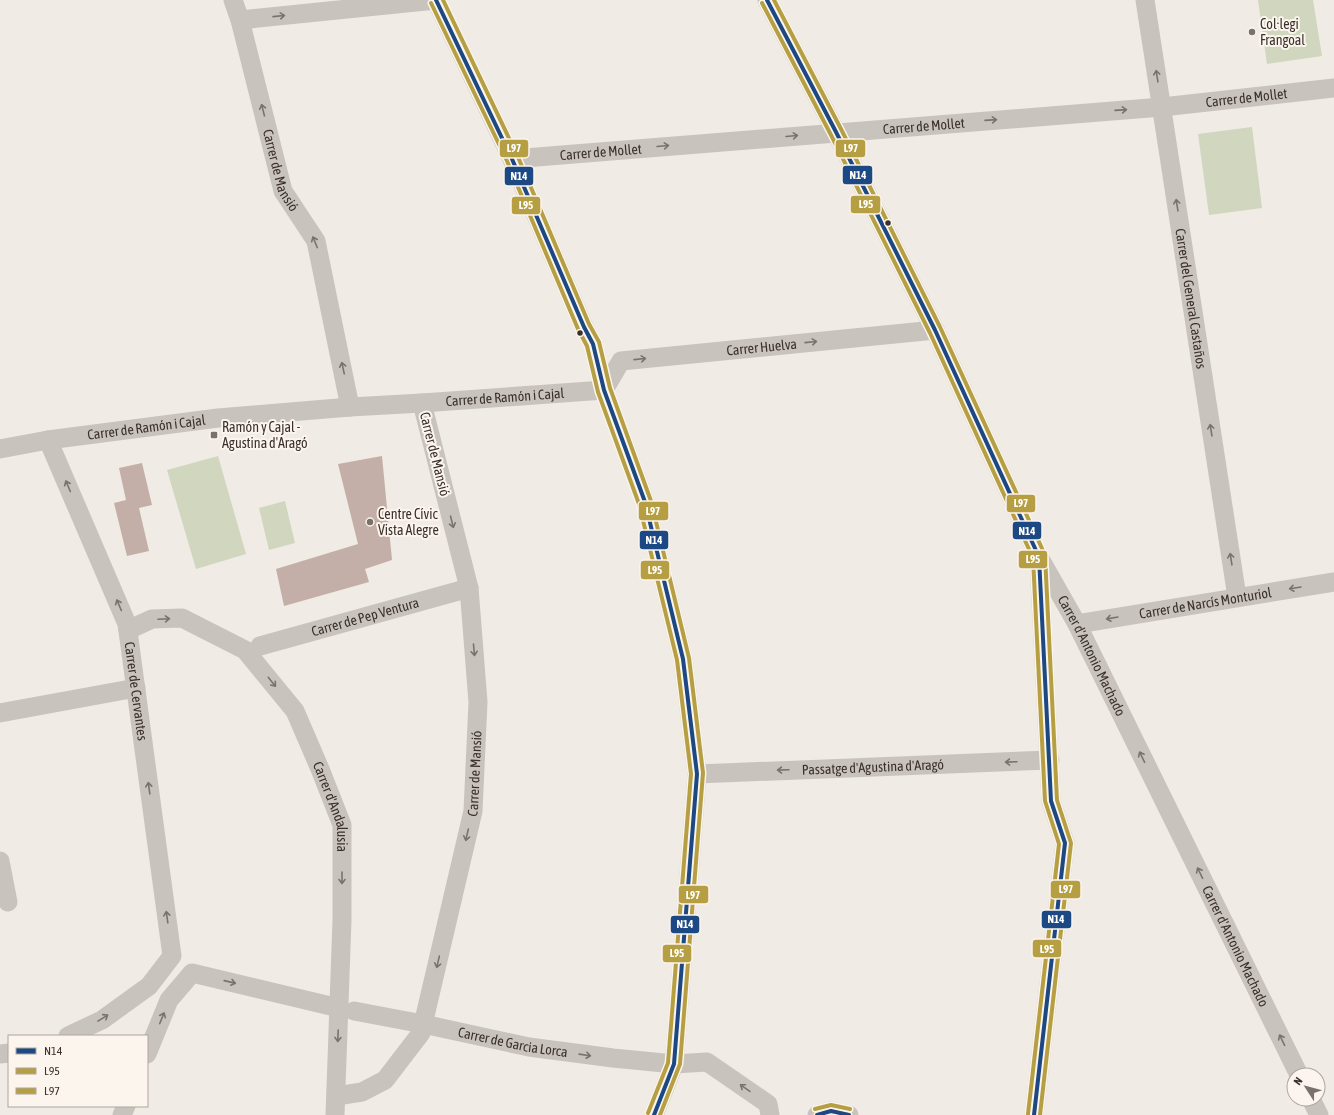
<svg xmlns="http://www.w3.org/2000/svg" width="1334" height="1115" font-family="'Asap Condensed',sans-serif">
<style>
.green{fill:#d1d6bf}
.building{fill:#c3afa7}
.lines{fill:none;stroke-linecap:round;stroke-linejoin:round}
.street{stroke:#c9c3be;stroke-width:19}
.bus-1-casing{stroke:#fbf5ee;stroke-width:7}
.bus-2-casing{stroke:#fbf5ee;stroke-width:7}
.bus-3-casing{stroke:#fbf5ee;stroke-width:7}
.bus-1{stroke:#1c4883;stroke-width:4}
.bus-2{stroke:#b69f42;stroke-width:4}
.bus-3{stroke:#b69f42;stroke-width:4}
.oneway{stroke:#7b726d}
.poi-dot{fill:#7a716c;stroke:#fbf5ee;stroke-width:1.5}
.bus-dot{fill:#3b302b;stroke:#fbf5ee;stroke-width:1.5}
.labels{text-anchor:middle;stroke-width:4;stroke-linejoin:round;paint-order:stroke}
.poi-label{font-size:14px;fill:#3b302b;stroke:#fbf5ee;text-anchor:start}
.street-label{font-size:14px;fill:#3b302b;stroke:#fbf5ee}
.line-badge{stroke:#fbf5ee;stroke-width:1.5}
.badge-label{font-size:11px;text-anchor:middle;font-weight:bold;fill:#fff}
</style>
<rect width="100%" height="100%" fill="#f0ebe5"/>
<path class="green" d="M 1258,0 L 1313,0 L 1322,56 L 1267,64 Z
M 1252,127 L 1262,208 L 1209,215 L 1198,134 Z
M 218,456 L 246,554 L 196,569 L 167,470 Z
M 285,501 L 295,543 L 269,550 L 259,508 Z"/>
<path class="building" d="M 382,456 L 392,560 L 365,569 L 369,582 L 284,606 L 276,569 L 358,544 L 338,464 Z
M 142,463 L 152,505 L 139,508 L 149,551 L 127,556 L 114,503 L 126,500 L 119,468 Z"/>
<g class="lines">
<g class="street">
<path id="s1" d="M 233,0 L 240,20 L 283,191 L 316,241 L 350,407"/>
<path d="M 436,0 L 512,159 L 584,327 L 593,344 L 604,390 L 645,502 L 683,659 L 697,774 L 674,1064 L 654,1115"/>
<path id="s2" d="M 767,0 L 836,132 L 935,330 L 1039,557 L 1077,624 L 1299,1075"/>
<path id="s3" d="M 1145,0 L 1237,597"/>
<path d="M 240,20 L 436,0"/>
<path id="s4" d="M 512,159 L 1162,107 L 1334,88"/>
<path id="s5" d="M 604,390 L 621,361 L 935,330"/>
<path id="s6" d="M 48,440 L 127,624 L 172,956 L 149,986 L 102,1020 L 68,1036"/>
<path id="s7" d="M 0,449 L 48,440 L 218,418 L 350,407 L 422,403 L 604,390"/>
<path id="s8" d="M 1077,624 L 1334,582"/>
<path id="s9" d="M 128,630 L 152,619 L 182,618 L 245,650 L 295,711 L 320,769 L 342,825 L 342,920 L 335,1115"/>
<path id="s10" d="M 260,646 L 469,588"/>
<path d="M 0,713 L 136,688"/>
<path id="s11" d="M 697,774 L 1050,760"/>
<path d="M 0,861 L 8,902"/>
<path id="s12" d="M 354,1011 L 423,1024 L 529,1047 L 613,1058 L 674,1064 L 707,1062 L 768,1104 L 770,1115"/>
<path d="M 0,1054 L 9,1053"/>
<path d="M 147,1054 L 169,1000 L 192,973 L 339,1008"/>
<path id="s13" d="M 336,1096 L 362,1092 L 385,1080 L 421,1033 L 473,811 L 478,702 L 469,588 L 422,403"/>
<path d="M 1311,1099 L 1319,1115"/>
<path d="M 122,1115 L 126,1106"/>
<path d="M 817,1115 L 831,1111 L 849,1115"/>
<path d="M 1034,1115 L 1065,843 L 1051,801 L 1039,561"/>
</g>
<defs>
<path id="bus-1" d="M 436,0 L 512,159 L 584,327 L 593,344 L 604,390 L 645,502 L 683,659 L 697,774 L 674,1064 L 654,1115
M 767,0 L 836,132 L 935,330 L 1039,557 L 1051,801 L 1065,843 L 1034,1115
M 817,1115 L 831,1111 L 849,1115"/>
<path id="bus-2" d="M 431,3 L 507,161 L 578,329 L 587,346 L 598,392 L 639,504 L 677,660 L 691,774 L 668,1063 L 648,1113
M 762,3 L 831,135 L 930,333 L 1033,558 L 1045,801 L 1059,844 L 1028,1114"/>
<path id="bus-3" d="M 443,0 L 518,157 L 589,324 L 599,342 L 610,388 L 651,501 L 689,658 L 703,773 L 680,1064 L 660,1115
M 774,0 L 841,129 L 940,327 L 1045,555 L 1057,800 L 1071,843 L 1040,1115
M 815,1109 L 831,1105 L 850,1109"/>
</defs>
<use href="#bus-1" class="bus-1-casing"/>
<use href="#bus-2" class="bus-2-casing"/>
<use href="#bus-3" class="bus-3-casing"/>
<use href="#bus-1" class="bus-1"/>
<use href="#bus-2" class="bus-2"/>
<use href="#bus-3" class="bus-3"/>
</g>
<defs><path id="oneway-shaft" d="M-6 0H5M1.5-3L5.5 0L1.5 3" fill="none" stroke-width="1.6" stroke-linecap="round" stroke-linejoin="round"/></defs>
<g class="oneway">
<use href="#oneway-shaft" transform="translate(279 16) rotate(-6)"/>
<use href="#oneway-shaft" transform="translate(1157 76) rotate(-99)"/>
<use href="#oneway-shaft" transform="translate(263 110) rotate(-104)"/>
<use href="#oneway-shaft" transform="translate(1121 110) rotate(-4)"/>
<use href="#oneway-shaft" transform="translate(991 120) rotate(-4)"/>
<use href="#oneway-shaft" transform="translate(792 136) rotate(-5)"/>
<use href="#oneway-shaft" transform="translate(663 146) rotate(-5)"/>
<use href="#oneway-shaft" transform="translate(1177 205) rotate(-99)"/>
<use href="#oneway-shaft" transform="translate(315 242) rotate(-112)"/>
<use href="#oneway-shaft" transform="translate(811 342) rotate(-6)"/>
<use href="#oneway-shaft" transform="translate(640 359) rotate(-6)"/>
<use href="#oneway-shaft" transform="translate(343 368) rotate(-102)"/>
<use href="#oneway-shaft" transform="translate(1211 430) rotate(-99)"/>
<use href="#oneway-shaft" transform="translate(68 486) rotate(-113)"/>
<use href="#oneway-shaft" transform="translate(452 522) rotate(76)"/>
<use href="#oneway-shaft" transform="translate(1231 559) rotate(-99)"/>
<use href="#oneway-shaft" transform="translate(1295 588) rotate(171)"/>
<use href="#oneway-shaft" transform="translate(119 605) rotate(-113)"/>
<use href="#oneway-shaft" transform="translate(1112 618) rotate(170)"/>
<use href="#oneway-shaft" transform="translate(164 619) rotate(-3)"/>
<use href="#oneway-shaft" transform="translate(474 650) rotate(85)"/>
<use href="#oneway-shaft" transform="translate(272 682) rotate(51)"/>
<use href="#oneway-shaft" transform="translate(1142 757) rotate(-116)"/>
<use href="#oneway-shaft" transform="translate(1011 762) rotate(178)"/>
<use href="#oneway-shaft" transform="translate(783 770) rotate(178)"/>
<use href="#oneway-shaft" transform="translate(149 788) rotate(-98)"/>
<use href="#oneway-shaft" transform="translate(467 835) rotate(103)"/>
<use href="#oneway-shaft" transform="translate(1200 873) rotate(-116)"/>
<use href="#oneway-shaft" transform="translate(342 878) rotate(90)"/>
<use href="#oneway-shaft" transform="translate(167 917) rotate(-98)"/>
<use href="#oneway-shaft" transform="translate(438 962) rotate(103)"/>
<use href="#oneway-shaft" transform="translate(230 982) rotate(13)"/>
<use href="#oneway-shaft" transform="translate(103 1018) rotate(-32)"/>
<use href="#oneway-shaft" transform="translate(162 1018) rotate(-68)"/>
<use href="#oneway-shaft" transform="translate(338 1036) rotate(92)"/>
<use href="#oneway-shaft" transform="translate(1282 1040) rotate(-116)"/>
<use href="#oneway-shaft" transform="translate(585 1055) rotate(8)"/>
<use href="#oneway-shaft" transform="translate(745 1088) rotate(-145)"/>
</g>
<g class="poi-dot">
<circle cx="1252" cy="32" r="4"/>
<rect x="210" y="431" width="8" height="8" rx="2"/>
<circle cx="370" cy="522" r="4"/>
</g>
<g class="bus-dot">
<circle cx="888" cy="223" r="3.5"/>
<circle cx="580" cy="333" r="3.5"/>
</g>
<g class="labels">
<g class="poi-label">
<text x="1260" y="29">Col·legi<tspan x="1260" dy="16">Frangoal</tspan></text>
<text x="222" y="432">Ramón y Cajal -<tspan x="222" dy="16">Agustina d'Aragó</tspan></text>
<text x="378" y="519">Centre Cívic<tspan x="378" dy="16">Vista Alegre</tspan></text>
</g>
<g class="street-label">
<text dy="5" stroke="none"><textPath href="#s4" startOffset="737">Carrer de Mollet</textPath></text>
<text dy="5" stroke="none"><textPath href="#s4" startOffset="413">Carrer de Mollet</textPath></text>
<text dy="5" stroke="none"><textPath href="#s4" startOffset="89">Carrer de Mollet</textPath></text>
<text dy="5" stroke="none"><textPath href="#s1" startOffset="177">Carrer de Mansió</textPath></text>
<text dy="5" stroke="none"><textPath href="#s3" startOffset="302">Carrer del General Castaños</textPath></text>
<text dy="5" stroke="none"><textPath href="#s5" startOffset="175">Carrer Huelva</textPath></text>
<text dy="5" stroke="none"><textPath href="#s7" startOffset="508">Carrer de Ramón i Cajal</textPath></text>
<text dy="5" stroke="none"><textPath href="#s7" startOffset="148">Carrer de Ramón i Cajal</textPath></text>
<text transform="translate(435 454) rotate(76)" y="5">Carrer de Mansió</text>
<text dy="5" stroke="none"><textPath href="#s8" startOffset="130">Carrer de Narcís Monturiol</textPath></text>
<text dy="5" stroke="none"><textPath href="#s10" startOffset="109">Carrer de Pep Ventura</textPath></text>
<text dy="5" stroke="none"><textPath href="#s2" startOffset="732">Carrer d'Antonio Machado</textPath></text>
<text dy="5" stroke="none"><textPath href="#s6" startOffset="268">Carrer de Cervantes</textPath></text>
<text dy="5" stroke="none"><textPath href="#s11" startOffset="176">Passatge d'Agustina d'Aragó</textPath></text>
<text dy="5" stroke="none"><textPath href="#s13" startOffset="377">Carrer de Mansió</textPath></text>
<text dy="5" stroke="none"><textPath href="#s9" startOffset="309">Carrer d'Andalusia</textPath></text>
<text dy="5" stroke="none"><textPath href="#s2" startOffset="1056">Carrer d'Antonio Machado</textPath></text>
<text dy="5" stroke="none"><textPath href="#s12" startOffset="162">Carrer de Garcia Lorca</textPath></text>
</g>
</g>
<g class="line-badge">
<rect x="835" y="139" width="31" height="19" rx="4" fill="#b69f42"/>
<rect x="499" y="139" width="30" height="19" rx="4" fill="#b69f42"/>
<rect x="842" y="165" width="31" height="20" rx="4" fill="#1c4883"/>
<rect x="504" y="166" width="30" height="20" rx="4" fill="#1c4883"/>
<rect x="850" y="195" width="31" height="19" rx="4" fill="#b69f42"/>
<rect x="511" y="196" width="30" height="19" rx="4" fill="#b69f42"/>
<rect x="1006" y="494" width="30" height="19" rx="4" fill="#b69f42"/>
<rect x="638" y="501" width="31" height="20" rx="4" fill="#b69f42"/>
<rect x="1012" y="521" width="30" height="19" rx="4" fill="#1c4883"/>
<rect x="639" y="530" width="30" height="20" rx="4" fill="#1c4883"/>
<rect x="1018" y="550" width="30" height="19" rx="4" fill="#b69f42"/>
<rect x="640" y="560" width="30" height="20" rx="4" fill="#b69f42"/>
<rect x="1050" y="880" width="31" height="19" rx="4" fill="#b69f42"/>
<rect x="678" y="885" width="31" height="19" rx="4" fill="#b69f42"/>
<rect x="1041" y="910" width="31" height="19" rx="4" fill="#1c4883"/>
<rect x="670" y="915" width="30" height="19" rx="4" fill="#1c4883"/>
<rect x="1032" y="939" width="30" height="19" rx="4" fill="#b69f42"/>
<rect x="662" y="944" width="30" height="19" rx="4" fill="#b69f42"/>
</g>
<g class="badge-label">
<text x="851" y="152">L97</text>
<text x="514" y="152">L97</text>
<text x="858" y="179">N14</text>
<text x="519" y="180">N14</text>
<text x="866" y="208">L95</text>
<text x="526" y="209">L95</text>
<text x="1021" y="507">L97</text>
<text x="653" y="515">L97</text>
<text x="1027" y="535">N14</text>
<text x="654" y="544">N14</text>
<text x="1033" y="563">L95</text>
<text x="655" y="574">L95</text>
<text x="1066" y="893">L97</text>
<text x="693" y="899">L97</text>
<text x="1056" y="923">N14</text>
<text x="685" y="928">N14</text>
<text x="1047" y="953">L95</text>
<text x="677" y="957">L95</text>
</g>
<rect x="8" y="1035" width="140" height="72" fill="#fbf5ee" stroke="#aea6a0"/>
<rect x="16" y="1048" width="20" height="6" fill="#1c4883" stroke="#aea6a0"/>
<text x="44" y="1055" font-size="12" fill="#3b302b">N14</text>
<rect x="16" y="1068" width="20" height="6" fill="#b69f42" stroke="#aea6a0"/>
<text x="44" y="1075" font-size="12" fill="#3b302b">L95</text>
<rect x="16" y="1088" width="20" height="6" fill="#b69f42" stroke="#aea6a0"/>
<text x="44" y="1095" font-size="12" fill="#3b302b">L97</text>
<g transform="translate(1306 1087) rotate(306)"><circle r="19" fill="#fbf5ee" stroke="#aea6a0"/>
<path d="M0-3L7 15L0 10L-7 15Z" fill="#7a716c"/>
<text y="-6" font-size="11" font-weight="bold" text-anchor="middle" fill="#3b302b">N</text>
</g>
</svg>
